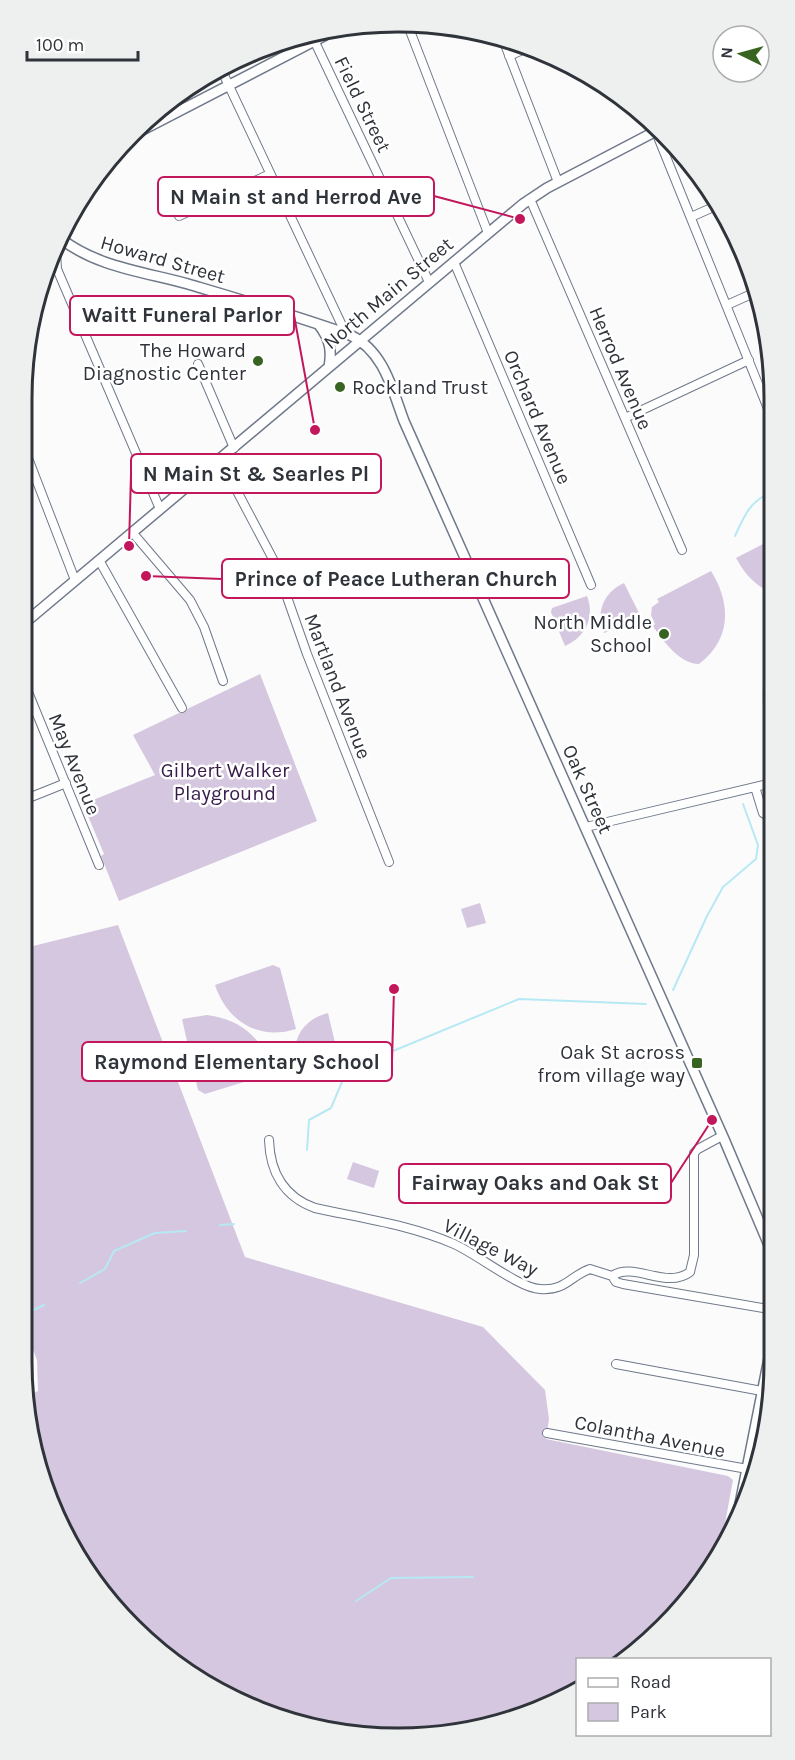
<svg xmlns="http://www.w3.org/2000/svg" width="795" height="1760" font-family="Karla,sans-serif">
<style>
.green{fill:#d5c7df}
.lines{fill:none;stroke-linecap:round;stroke-linejoin:round}
.stream{stroke:#b7e9f4;stroke-width:2}
.minor-casing{stroke:#6f798a;stroke-width:10}
.major-casing{stroke:#6f798a;stroke-width:12}
.minor{stroke:#fff;stroke-width:8}
.major{stroke:#fff;stroke-width:9}
.poi-dot{fill:#386422;stroke:#fff;stroke-width:2}
.labels{text-anchor:middle;stroke-width:5;stroke-linejoin:round;paint-order:stroke}
.street-label{font-size:20px;fill:#2f333a;stroke:#fff}
.poi-label{font-size:20px;fill:#2f333a;stroke:#fff;text-anchor:end}
.park-label{font-size:20px;fill:#371b48;stroke:#fff}
.rim{fill:none;stroke:#2f333a;stroke-width:3}
.leader{fill:none;stroke:#c2185b;stroke-width:2}
.callout-dot{fill:#c2185b;stroke:#fff;stroke-width:2}
.callout{fill:#fff;stroke:#c2185b;stroke-width:2}
.callout-label{font-size:21px;text-anchor:middle;font-weight:bold;fill:#2f333a}
</style>
<rect width="100%" height="100%" fill="#fbfbfb"/>
<path class="green" d="M 771,540 L 772,593 C 754,585 745,574 736,558 Z
M 711,571 C 731,603 732,639 699,664 C 680,664 663,641 653,626 L 655,624 L 651,615 L 652,607 L 659,602 L 657,599 Z
M 624,583 L 640,615 L 639,619 L 604,633 C 595,612 604,592 624,583 Z
M 587,596 C 595,617 586,637 565,646 L 551,612 L 552,608 Z
M 772,656 L 772,728 L 768,729 C 760,704 760,680 772,656 Z
M 260,674 L 317,821 L 119,901 L 101,856 L 104,854 L 83,804 L 155,775 L 133,735 Z
M 480,903 L 486,923 L 467,928 L 461,909 Z
M 118,925 L 245,1257 L 483,1327 L 545,1390 L 549,1419 L 546,1439 L 728,1476 L 733,1480 L 721,1545 L 680,1611 L 621,1659 L 578,1660 L 577,1691 L 447,1736 L 324,1732 L 210,1689 L 114,1610 L 41,1484 L 27,1396 L 38,1391 L 37,1360 L 21,1317 L 21,949 Z
M 273,965 L 280,968 L 296,1029 C 258,1041 227,1021 215,985 Z
M 328,1013 L 337,1051 L 336,1055 L 296,1063 C 291,1038 304,1019 328,1013 Z
M 207,1015 C 243,1020 263,1039 273,1073 L 205,1094 L 198,1090 L 182,1019 Z
M 353,1162 L 379,1171 L 374,1188 L 347,1179 Z"/>
<g class="lines">
<path class="stream" d="M 735,536 C 745,514 749,503 771,492
M 673,990 L 707,916 L 723,887 L 756,859 L 758,845 L 743,804
M 307,1150 L 309,1120 L 331,1108 L 347,1070 L 519,999 L 646,1004
M 220,1225 L 234,1224
M 80,1283 L 105,1269 L 114,1251 L 155,1233 L 186,1231
M 21,1316 L 44,1305
M 356,1601 L 391,1578 L 473,1577"/>
<defs>
<path id="minor" d="M 407,23 L 488,233
M 313,38 L 429,282
M 504,42 L 558,182
M 509,56 L 529,47
M 222,71 L 346,334
M 656,132 L 771,416
M 530,199 L 682,550
M 179,216 L 270,174
M 691,217 L 718,205
M 64,241 L 56,252 L 57,269 L 160,509
M 454,262 L 591,585
M 727,305 L 756,292
M 198,364 L 234,448
M 625,418 L 749,360
M 21,440 L 75,580
M 220,459 L 275,563 L 307,654 L 389,862
M 132,532 L 190,600 L 204,627 L 223,681
M 99,560 L 182,708
M 21,675 L 99,865
M 755,787 L 763,813 L 772,819
M 21,801 L 66,783
M 586,827 L 772,783
M 21,925 L 28,942
M 269,1140 C 270,1172 284,1197 315,1208 C 361,1218 411,1225 454,1244 C 477,1254 519,1288 540,1289 C 566,1291 570,1276 590,1269 L 612,1276 C 634,1261 666,1290 690,1272 L 694,1255 L 694,1153 L 698,1149 L 722,1136
M 612,1276 L 616,1282 L 623,1284 L 774,1310
M 616,1364 L 762,1391
M 547,1433 L 753,1470"/>
<path id="major" d="M 127,138 L 324,36
M 60,238 C 96,267 145,272 188,284 C 242,300 297,316 350,335 C 384,351 392,389 404,421 L 724,1139 L 774,1257
M 319,325 C 330,339 332,351 329,367
M 21,626 L 523,204 L 547,188 L 658,130
M 737,1519 L 774,1333"/>
</defs>
<use href="#minor" class="minor-casing"/>
<use href="#major" class="major-casing"/>
<use href="#minor" class="minor"/>
<use href="#major" class="major"/>
</g>
<g class="poi-dot">
<circle cx="258" cy="361" r="6"/>
<circle cx="340" cy="387" r="6"/>
<circle cx="664" cy="634" r="6"/>
<rect x="691" y="1057" width="12" height="12" rx="3"/>
</g>
<g class="labels">
<g class="street-label">
<text transform="translate(363 104) rotate(64)" y="7">Field Street</text>
<text transform="translate(163 259) rotate(16)" y="7">Howard Street</text>
<text transform="translate(388 293) rotate(-40)" y="7">North Main Street</text>
<text transform="translate(621 368) rotate(67)" y="7">Herrod Avenue</text>
<text transform="translate(538 417) rotate(67)" y="7">Orchard Avenue</text>
<text transform="translate(338 686) rotate(69)" y="7">Martland Avenue</text>
<text transform="translate(75 764) rotate(68)" y="7">May Avenue</text>
<text transform="translate(588 789) rotate(66)" y="7">Oak Street</text>
<text transform="translate(491 1247) rotate(27)" y="7">Village Way</text>
<text transform="translate(650 1436) rotate(11)" y="7">Colantha Avenue</text>
</g>
<g class="poi-label">
<text x="246" y="357">The Howard<tspan x="246" dy="23">Diagnostic Center</tspan></text>
<text x="352" y="394" text-anchor="start">Rockland Trust</text>
<text x="652" y="629">North Middle<tspan x="652" dy="23">School</tspan></text>
<text x="685" y="1059">Oak St across<tspan x="685" dy="23">from village way</tspan></text>
</g>
<g class="park-label">
<text x="225" y="777">Gilbert Walker<tspan x="225" dy="23">Playground</tspan></text>
</g>
</g>
<path d="M0 0H795V1760H0ZM398 32H398A366 366 0 0 1 764 398V1362A366 366 0 0 1 398 1728H398A366 366 0 0 1 32 1362V398A366 366 0 0 1 398 32Z" fill="#eeefef" fill-rule="evenodd"/>
<path class="rim" d="M398 32H398A366 366 0 0 1 764 398V1362A366 366 0 0 1 398 1728H398A366 366 0 0 1 32 1362V398A366 366 0 0 1 398 32Z"/>
<path class="leader" d="M520 219L434 196M315 430L294 315M129 546L131 474M146 576L222 579M394 989L392 1061M712 1120L671 1183"/>
<g class="callout-dot">
<circle cx="520" cy="219" r="6"/>
<circle cx="315" cy="430" r="6"/>
<circle cx="129" cy="546" r="6"/>
<circle cx="146" cy="576" r="6"/>
<circle cx="394" cy="989" r="6"/>
<circle cx="712" cy="1120" r="6"/>
</g>
<g class="callout">
<rect x="158" y="177" width="276" height="39" rx="6"/>
<rect x="70" y="296" width="224" height="39" rx="6"/>
<rect x="131" y="454" width="250" height="39" rx="6"/>
<rect x="222" y="559" width="347" height="39" rx="6"/>
<rect x="82" y="1042" width="310" height="39" rx="6"/>
<rect x="399" y="1164" width="272" height="39" rx="6"/>
</g>
<g class="callout-label">
<text x="296" y="204">N Main st and Herrod Ave</text>
<text x="182" y="322">Waitt Funeral Parlor</text>
<text x="256" y="481">N Main St &amp; Searles Pl</text>
<text x="396" y="586">Prince of Peace Lutheran Church</text>
<text x="237" y="1069">Raymond Elementary School</text>
<text x="535" y="1190">Fairway Oaks and Oak St</text>
</g>
<rect x="576" y="1658" width="195" height="78" fill="#ffffff" stroke="#acadb0" stroke-width="1.5"/>
<rect x="588" y="1678" width="30" height="9" fill="#ffffff" stroke="#acadb0" stroke-width="1.5"/>
<text x="630" y="1688" font-size="18" fill="#2f333a">Road</text>
<rect x="588" y="1703" width="30" height="18" fill="#d5c7df" stroke="#acadb0" stroke-width="1.5"/>
<text x="630" y="1718" font-size="18" fill="#2f333a">Park</text>
<g transform="translate(741 54) rotate(275)"><circle r="28" fill="#ffffff" stroke="#acadb0" stroke-width="1.5"/>
<path d="M0-4.5L10 22L0 15L-10 22Z" fill="#386422"/>
<text y="-9" font-size="16" font-weight="bold" text-anchor="middle" fill="#2f333a">N</text>
</g>
<path d="M27 51v9h111v-9" fill="none" stroke="#2f333a" stroke-width="3"/>
<text x="36" y="51" font-size="18" fill="#2f333a" stroke="#ffffff" stroke-width="4.5" paint-order="stroke">100 m</text>
</svg>
